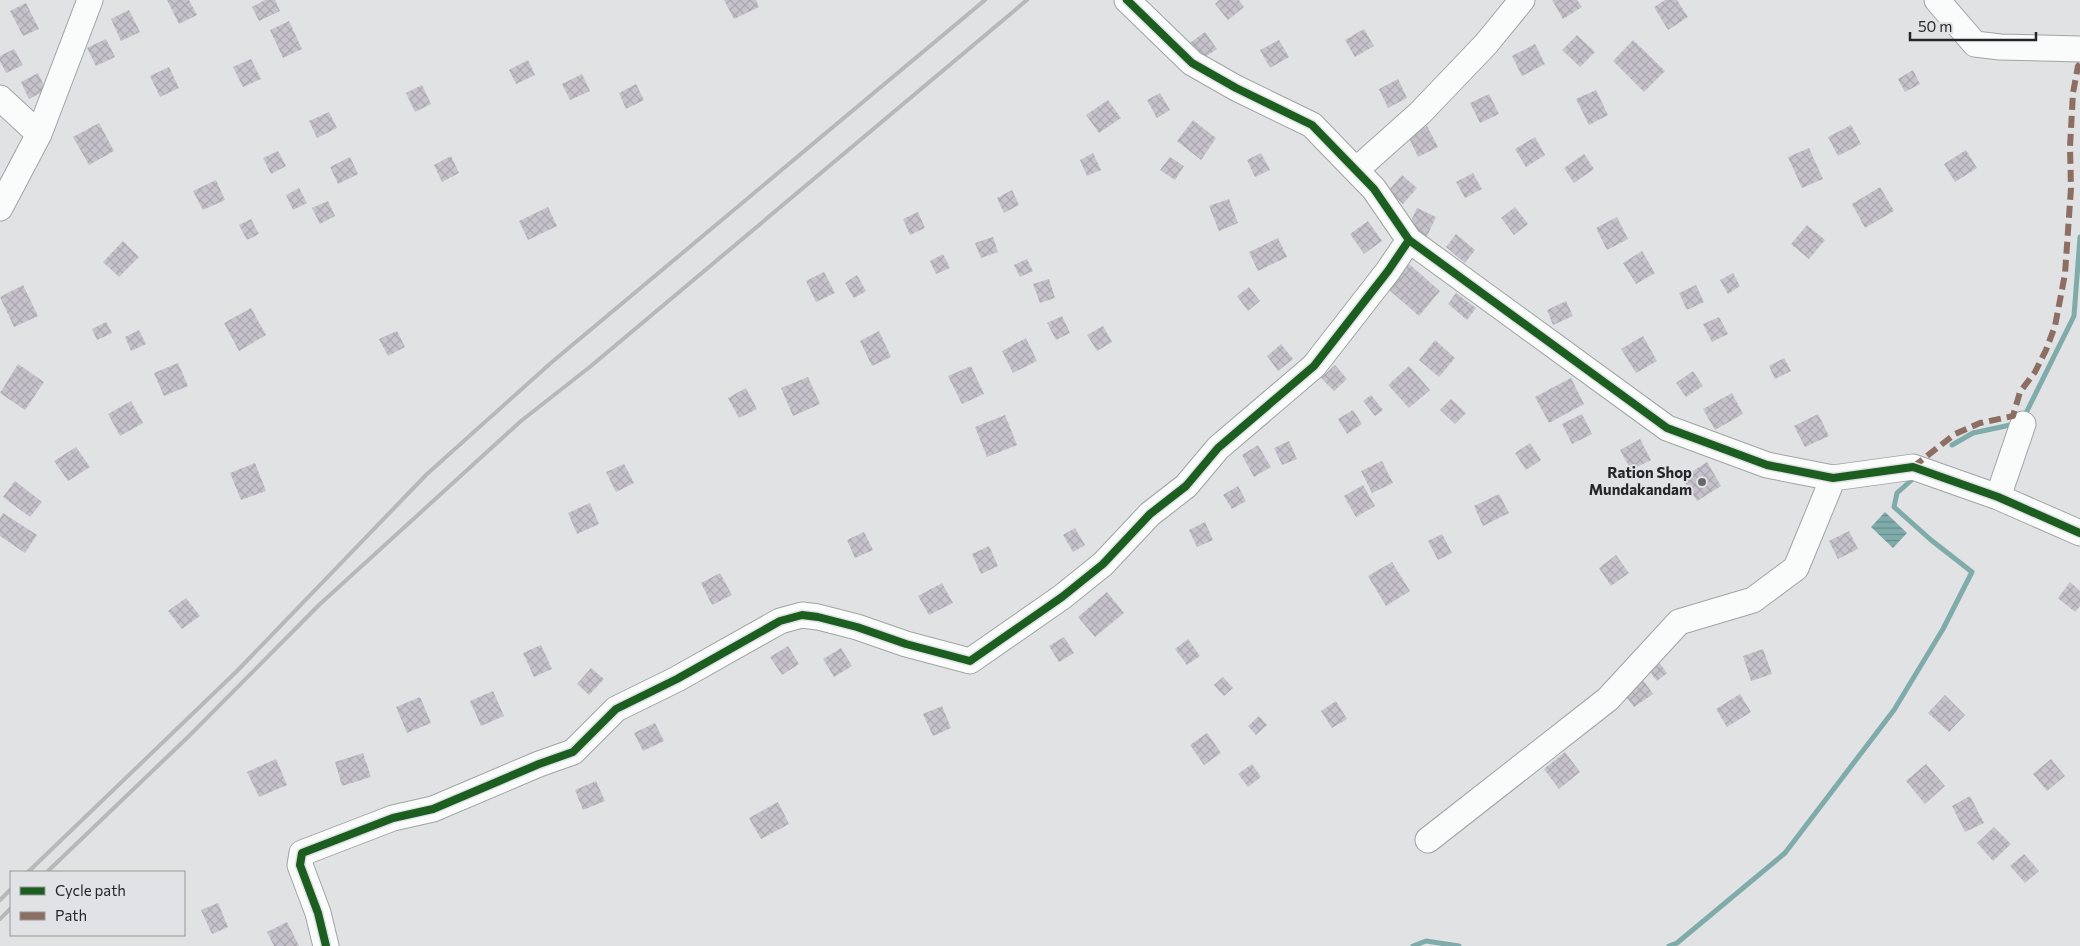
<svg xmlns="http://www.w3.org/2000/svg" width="2080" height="946" font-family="Commissioner,sans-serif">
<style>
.water{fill:url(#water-rules)}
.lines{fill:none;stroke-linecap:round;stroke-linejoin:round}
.stream{stroke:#80abab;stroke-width:5}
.building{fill:url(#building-cross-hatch)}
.minor-casing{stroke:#a2a3a4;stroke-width:27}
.minor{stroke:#fafbfb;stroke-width:25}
.rail{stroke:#b8b8ba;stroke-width:4}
.quiet{stroke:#8d6e63;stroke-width:6;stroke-dasharray:12 6;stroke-linecap:butt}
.cycleway-casing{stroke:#e0e2e5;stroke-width:11}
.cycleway{stroke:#1b5e20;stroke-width:8}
.poi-dot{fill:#67686a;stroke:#e0e2e5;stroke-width:2}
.labels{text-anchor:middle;stroke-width:4;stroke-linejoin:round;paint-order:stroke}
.poi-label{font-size:15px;font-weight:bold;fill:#262628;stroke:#e0e2e5;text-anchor:end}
</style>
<defs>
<pattern id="water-rules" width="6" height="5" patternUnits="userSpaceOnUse" patternTransform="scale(1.25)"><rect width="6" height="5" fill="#80abab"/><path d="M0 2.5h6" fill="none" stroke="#698b8b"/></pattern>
<pattern id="building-cross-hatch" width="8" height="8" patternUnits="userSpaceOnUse" patternTransform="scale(1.25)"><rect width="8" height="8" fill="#c6c2cb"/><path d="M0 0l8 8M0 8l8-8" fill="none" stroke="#aaa7ae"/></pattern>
</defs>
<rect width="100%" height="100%" fill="#e1e2e4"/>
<path class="water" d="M 1885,512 L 1907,533 L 1893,548 L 1871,527 Z"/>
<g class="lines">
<path class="stream" d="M 2024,417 L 2074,316 L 2080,237
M 1952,445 L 1973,433 L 2015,424
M 1413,946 L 1426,941 L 1459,946
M 1669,946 L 1677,943 L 1785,853 L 1894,710 L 1943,629 L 1972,572 L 1931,540 L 1894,507 L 1897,493 L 1916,476"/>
</g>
<path class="building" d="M 167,0 L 189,0 L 197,15 L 179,24 Z
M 265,0 L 275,0 L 280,11 L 259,21 L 252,7 Z
M 724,0 L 756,0 L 759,7 L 734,19 Z
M 1219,0 L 1239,0 L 1244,7 L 1228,20 L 1215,4 Z
M 1552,0 L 1577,0 L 1582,7 L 1563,19 Z
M 1665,0 L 1677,0 L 1688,17 L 1668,30 L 1654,7 Z
M 26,3 L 39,29 L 23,36 L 10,11 Z
M 129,10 L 140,32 L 121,41 L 111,19 Z
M 289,21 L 302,49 L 283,58 L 270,30 Z
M 1364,29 L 1374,46 L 1355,57 L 1345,40 Z
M 1205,32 L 1217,49 L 1199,61 L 1187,45 Z
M 1577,35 L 1595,52 L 1580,67 L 1562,50 Z
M 106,39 L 115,57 L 96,66 L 87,48 Z
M 1279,40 L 1289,57 L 1270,68 L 1260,50 Z
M 1633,40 L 1665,71 L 1644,92 L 1613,61 Z
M 1535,44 L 1545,64 L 1522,76 L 1512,56 Z
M 14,49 L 23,65 L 6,73 L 0,61 L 0,56 Z
M 251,59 L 261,79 L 243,87 L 233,67 Z
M 528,60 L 535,75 L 516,84 L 509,70 Z
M 169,67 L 179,88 L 160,97 L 150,76 Z
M 1913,70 L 1920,84 L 1905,92 L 1898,79 Z
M 38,73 L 46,90 L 29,99 L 21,82 Z
M 582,74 L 590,91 L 570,100 L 562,84 Z
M 1398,79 L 1407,98 L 1388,108 L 1379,89 Z
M 636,84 L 644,100 L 626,109 L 619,93 Z
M 422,85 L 431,104 L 415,112 L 406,93 Z
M 1596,90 L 1608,115 L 1589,125 L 1576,99 Z
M 1160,93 L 1170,110 L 1157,118 L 1147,100 Z
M 1489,94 L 1499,114 L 1480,123 L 1470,103 Z
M 1108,100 L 1121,118 L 1099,133 L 1086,115 Z
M 329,112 L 337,128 L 317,138 L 309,121 Z
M 1193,120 L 1216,138 L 1201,160 L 1177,141 Z
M 99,123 L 114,151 L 89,165 L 73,137 Z
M 1851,125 L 1861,144 L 1838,156 L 1828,137 Z
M 1427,126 L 1438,147 L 1418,157 L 1408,136 Z
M 1535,137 L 1545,155 L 1526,167 L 1515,149 Z
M 1809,148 L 1823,179 L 1802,188 L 1788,157 Z
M 1966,150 L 1977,168 L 1955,182 L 1944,164 Z
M 278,151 L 286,166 L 271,174 L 263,158 Z
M 1093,153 L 1101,170 L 1087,176 L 1080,160 Z
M 1261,153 L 1270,170 L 1255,177 L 1247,160 Z
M 1584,154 L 1594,169 L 1574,183 L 1564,168 Z
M 451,156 L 459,173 L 442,182 L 434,165 Z
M 350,157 L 358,174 L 338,184 L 330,167 Z
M 1170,157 L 1184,166 L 1175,180 L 1160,170 Z
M 1473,173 L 1482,189 L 1465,198 L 1456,182 Z
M 1402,175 L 1417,188 L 1403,204 L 1388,191 Z
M 216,180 L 225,200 L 203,210 L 193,191 Z
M 1880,187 L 1894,211 L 1865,228 L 1852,204 Z
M 299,188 L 307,203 L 293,210 L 286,195 Z
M 1012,190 L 1019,205 L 1004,213 L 997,198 Z
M 1229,199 L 1238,223 L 1219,231 L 1209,206 Z
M 328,201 L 335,216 L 320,224 L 312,208 Z
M 548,207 L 557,226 L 528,240 L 519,221 Z
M 1515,207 L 1528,224 L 1514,235 L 1501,218 Z
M 1417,208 L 1436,217 L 1426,238 L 1407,229 Z
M 918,212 L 925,228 L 910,235 L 903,219 Z
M 1617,217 L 1628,239 L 1607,250 L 1596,228 Z
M 251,219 L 259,234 L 247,240 L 239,225 Z
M 1368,221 L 1382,241 L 1364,254 L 1350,234 Z
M 1807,225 L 1825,240 L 1809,259 L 1791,244 Z
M 1456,234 L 1475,250 L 1465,263 L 1446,247 Z
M 993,237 L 998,252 L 981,258 L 975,243 Z
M 1278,238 L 1287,257 L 1258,271 L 1249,252 Z
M 123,241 L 139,257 L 119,277 L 103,262 Z
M 1642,251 L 1655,273 L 1636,284 L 1623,263 Z
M 943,254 L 950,268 L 936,274 L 930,261 Z
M 1027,259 L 1033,271 L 1020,277 L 1014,265 Z
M 1409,264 L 1440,291 L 1419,316 L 1388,289 Z
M 824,272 L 835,293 L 816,302 L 806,281 Z
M 1733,273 L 1740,286 L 1728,294 L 1720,280 Z
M 857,275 L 866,291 L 854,298 L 845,283 Z
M 1049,279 L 1055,298 L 1040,303 L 1033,284 Z
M 23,285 L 38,316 L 14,327 L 0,297 Z
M 1696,285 L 1704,302 L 1687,310 L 1679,293 Z
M 1249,287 L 1260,301 L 1248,311 L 1237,296 Z
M 1456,293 L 1476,308 L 1467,320 L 1448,304 Z
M 1566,301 L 1573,316 L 1553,325 L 1547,310 Z
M 251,308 L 266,335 L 239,351 L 224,323 Z
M 1062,316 L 1070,333 L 1056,340 L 1047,323 Z
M 1719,317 L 1728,334 L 1712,342 L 1703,324 Z
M 106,322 L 112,333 L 97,340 L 92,329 Z
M 1103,326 L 1112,342 L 1097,351 L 1087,335 Z
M 139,330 L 146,344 L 131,351 L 125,337 Z
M 397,331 L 405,347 L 388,356 L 379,339 Z
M 879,331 L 891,357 L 872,366 L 860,341 Z
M 1643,336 L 1657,361 L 1636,373 L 1621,349 Z
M 1026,338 L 1037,361 L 1013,373 L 1002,351 Z
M 1435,340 L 1455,358 L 1439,377 L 1419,360 Z
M 1281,344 L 1293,359 L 1278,371 L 1267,356 Z
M 1784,358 L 1791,371 L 1775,379 L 1769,366 Z
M 178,363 L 188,386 L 164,396 L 154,373 Z
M 18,364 L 44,382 L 25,410 L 0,393 Z
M 1335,365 L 1347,379 L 1334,391 L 1321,378 Z
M 971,366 L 984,394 L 962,404 L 948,376 Z
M 1409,366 L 1430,390 L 1409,408 L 1388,385 Z
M 1693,371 L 1703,386 L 1686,397 L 1676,383 Z
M 808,377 L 820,404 L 793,416 L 781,388 Z
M 1571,378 L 1584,404 L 1549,423 L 1535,397 Z
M 746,388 L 757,409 L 739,418 L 728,398 Z
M 1732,393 L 1743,414 L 1715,430 L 1703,409 Z
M 1371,395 L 1383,410 L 1375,416 L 1363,401 Z
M 1451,399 L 1466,413 L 1455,424 L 1440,410 Z
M 131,401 L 143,423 L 120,436 L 108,414 Z
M 1353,410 L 1362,424 L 1347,434 L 1338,419 Z
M 1582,414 L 1592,434 L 1572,444 L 1562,424 Z
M 1818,414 L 1829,436 L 1805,447 L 1794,426 Z
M 1005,415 L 1017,445 L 987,457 L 975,427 Z
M 1640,439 L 1651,460 L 1631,470 L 1620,450 Z
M 1289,441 L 1297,459 L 1282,465 L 1274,448 Z
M 1530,443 L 1541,460 L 1526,470 L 1515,453 Z
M 1258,445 L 1271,467 L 1254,477 L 1242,455 Z
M 76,447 L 90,467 L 68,481 L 54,461 Z
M 1382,461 L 1393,483 L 1372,493 L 1361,471 Z
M 1707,462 L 1721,486 L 1697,501 L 1682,478 Z
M 255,463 L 266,491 L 241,500 L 230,473 Z
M 624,464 L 634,483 L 616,492 L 606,472 Z
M 15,481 L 42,502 L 30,517 L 3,497 Z
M 1363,485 L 1375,506 L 1356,517 L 1344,496 Z
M 1238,486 L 1246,501 L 1232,509 L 1223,495 Z
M 1499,494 L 1509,513 L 1483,526 L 1474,506 Z
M 590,503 L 599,524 L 577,534 L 568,513 Z
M 3,513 L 37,535 L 25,553 L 0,536 L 0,518 Z
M 1205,522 L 1213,540 L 1197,547 L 1189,530 Z
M 1075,528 L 1085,545 L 1073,552 L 1063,535 Z
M 1849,531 L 1858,549 L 1838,559 L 1829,541 Z
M 864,532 L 873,550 L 855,558 L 847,540 Z
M 1442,534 L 1452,553 L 1438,560 L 1428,541 Z
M 989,546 L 998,566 L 981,574 L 972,554 Z
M 1616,555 L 1629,573 L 1611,586 L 1599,568 Z
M 1392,562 L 1410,591 L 1386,606 L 1368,576 Z
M 720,573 L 732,595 L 712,605 L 701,583 Z
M 2070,582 L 2080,591 L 2080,606 L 2075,612 L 2058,598 Z
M 942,583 L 953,603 L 929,615 L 918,596 Z
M 1107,592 L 1124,613 L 1095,637 L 1078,617 Z
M 186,598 L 200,616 L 182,629 L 168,611 Z
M 1064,637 L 1074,653 L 1059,662 L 1049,646 Z
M 1188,639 L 1200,656 L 1187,665 L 1175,649 Z
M 541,645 L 552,669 L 534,677 L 523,653 Z
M 788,646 L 799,664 L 782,675 L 770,657 Z
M 841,648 L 852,666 L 834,677 L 823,659 Z
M 1763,649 L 1772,674 L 1751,681 L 1743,656 Z
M 1657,660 L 1667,673 L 1657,681 L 1647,668 Z
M 591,668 L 604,679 L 589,695 L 577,684 Z
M 1223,677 L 1233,688 L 1224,696 L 1214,685 Z
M 1641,677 L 1653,694 L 1634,707 L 1622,691 Z
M 493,691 L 504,716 L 481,726 L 470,701 Z
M 1740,694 L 1751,712 L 1727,727 L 1716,709 Z
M 1945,695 L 1965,715 L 1949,732 L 1928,713 Z
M 420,697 L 431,723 L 407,733 L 396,707 Z
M 1336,701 L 1347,719 L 1332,728 L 1321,711 Z
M 942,706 L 951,728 L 933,736 L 923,714 Z
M 1259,716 L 1267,725 L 1256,735 L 1248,726 Z
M 655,723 L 664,741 L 643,751 L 634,733 Z
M 1207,733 L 1221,753 L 1204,765 L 1190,745 Z
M 1565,752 L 1580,772 L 1559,789 L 1544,769 Z
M 363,753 L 371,777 L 342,786 L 335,762 Z
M 276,759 L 287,785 L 259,797 L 247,772 Z
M 2051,759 L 2065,776 L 2047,791 L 2033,774 Z
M 1252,764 L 1261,777 L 1248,787 L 1238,774 Z
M 1926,764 L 1945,786 L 1925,804 L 1906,781 Z
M 596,781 L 605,801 L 583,810 L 575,790 Z
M 1970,796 L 1984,823 L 1965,832 L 1952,806 Z
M 778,802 L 789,824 L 761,839 L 749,818 Z
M 1994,827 L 2011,844 L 1993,861 L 1977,843 Z
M 2024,854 L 2039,871 L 2025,883 L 2010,866 Z
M 218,903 L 228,927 L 212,934 L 201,910 Z
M 287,922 L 299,946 L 274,946 L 267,932 Z"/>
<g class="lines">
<defs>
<path id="minor" d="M 1127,0 L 1192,63 L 1236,88 L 1312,125 L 1374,189 L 1409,240 L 1667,428 L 1767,465 L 1833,478 L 1913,467 L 1998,497 L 2080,533
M 1937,0 L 1975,44 L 2000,47 L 2080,49
M 0,98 L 39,134
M 1356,170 L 1420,113 L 1486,44 L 1522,0
M 0,208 L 39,134 L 90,0
M 1998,497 L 2023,424
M 1428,840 L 1608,699 L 1679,622 L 1753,600 L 1796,568 L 1833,478
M 326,946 L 318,913 L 300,865 L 302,853 L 393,818 L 433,809 L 539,764 L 573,752 L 616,709 L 677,679 L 780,621 L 802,615 L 818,617 L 857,627 L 906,644 L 970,661 L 1062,597 L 1103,564 L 1150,514 L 1186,486 L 1218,448 L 1314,366 L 1388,271 L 1409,240"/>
</defs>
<use href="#minor" class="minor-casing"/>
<use href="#minor" class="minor"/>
<path class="rail" d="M 28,872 L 236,672 L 427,474 L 552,362 L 985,0
M 47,872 L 189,736 L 319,605 L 521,421 L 591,366 L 1027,0
M 0,900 L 11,889
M 0,919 L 11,908"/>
<path class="quiet" d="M 1913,467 L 1955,434 L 1980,423 L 2013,416 L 2020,392 L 2035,372 L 2046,350 L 2055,326 L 2065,274 L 2071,188 L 2070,147 L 2073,93 L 2078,66 L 2080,64"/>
<defs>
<path id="cycleway" d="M 1127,0 L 1192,63 L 1236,88 L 1312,125 L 1374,189 L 1409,240 L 1667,428 L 1767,465 L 1833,478 L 1913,467 L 1998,497 L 2080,533
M 326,946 L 318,913 L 300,865 L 302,853 L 393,818 L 433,809 L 539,764 L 573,752 L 616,709 L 677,679 L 780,621 L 802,615 L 818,617 L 857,627 L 906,644 L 970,661 L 1062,597 L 1103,564 L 1150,514 L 1186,486 L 1218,448 L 1314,366 L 1388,271 L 1409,240"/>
</defs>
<use href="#cycleway" class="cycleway-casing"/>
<use href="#cycleway" class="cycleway"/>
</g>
<circle class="poi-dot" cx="1702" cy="482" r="5"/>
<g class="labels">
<g class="poi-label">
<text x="1692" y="478">Ration Shop<tspan x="1692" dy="17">Mundakandam</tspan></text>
</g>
</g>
<rect x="10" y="871" width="175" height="65" fill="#e0e2e5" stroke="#969799"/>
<rect x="20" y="887" width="25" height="8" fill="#1b5e20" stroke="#969799"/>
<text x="55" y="896" font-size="15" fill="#262628">Cycle path</text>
<rect x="20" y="912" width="25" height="8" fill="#8d6e63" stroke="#969799"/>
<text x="55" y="921" font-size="15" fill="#262628">Path</text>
<path d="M1910 32v8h126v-8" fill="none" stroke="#262628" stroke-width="2.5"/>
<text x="1918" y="32" font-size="15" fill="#262628" stroke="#e0e2e5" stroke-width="4" paint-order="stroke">50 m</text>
</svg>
